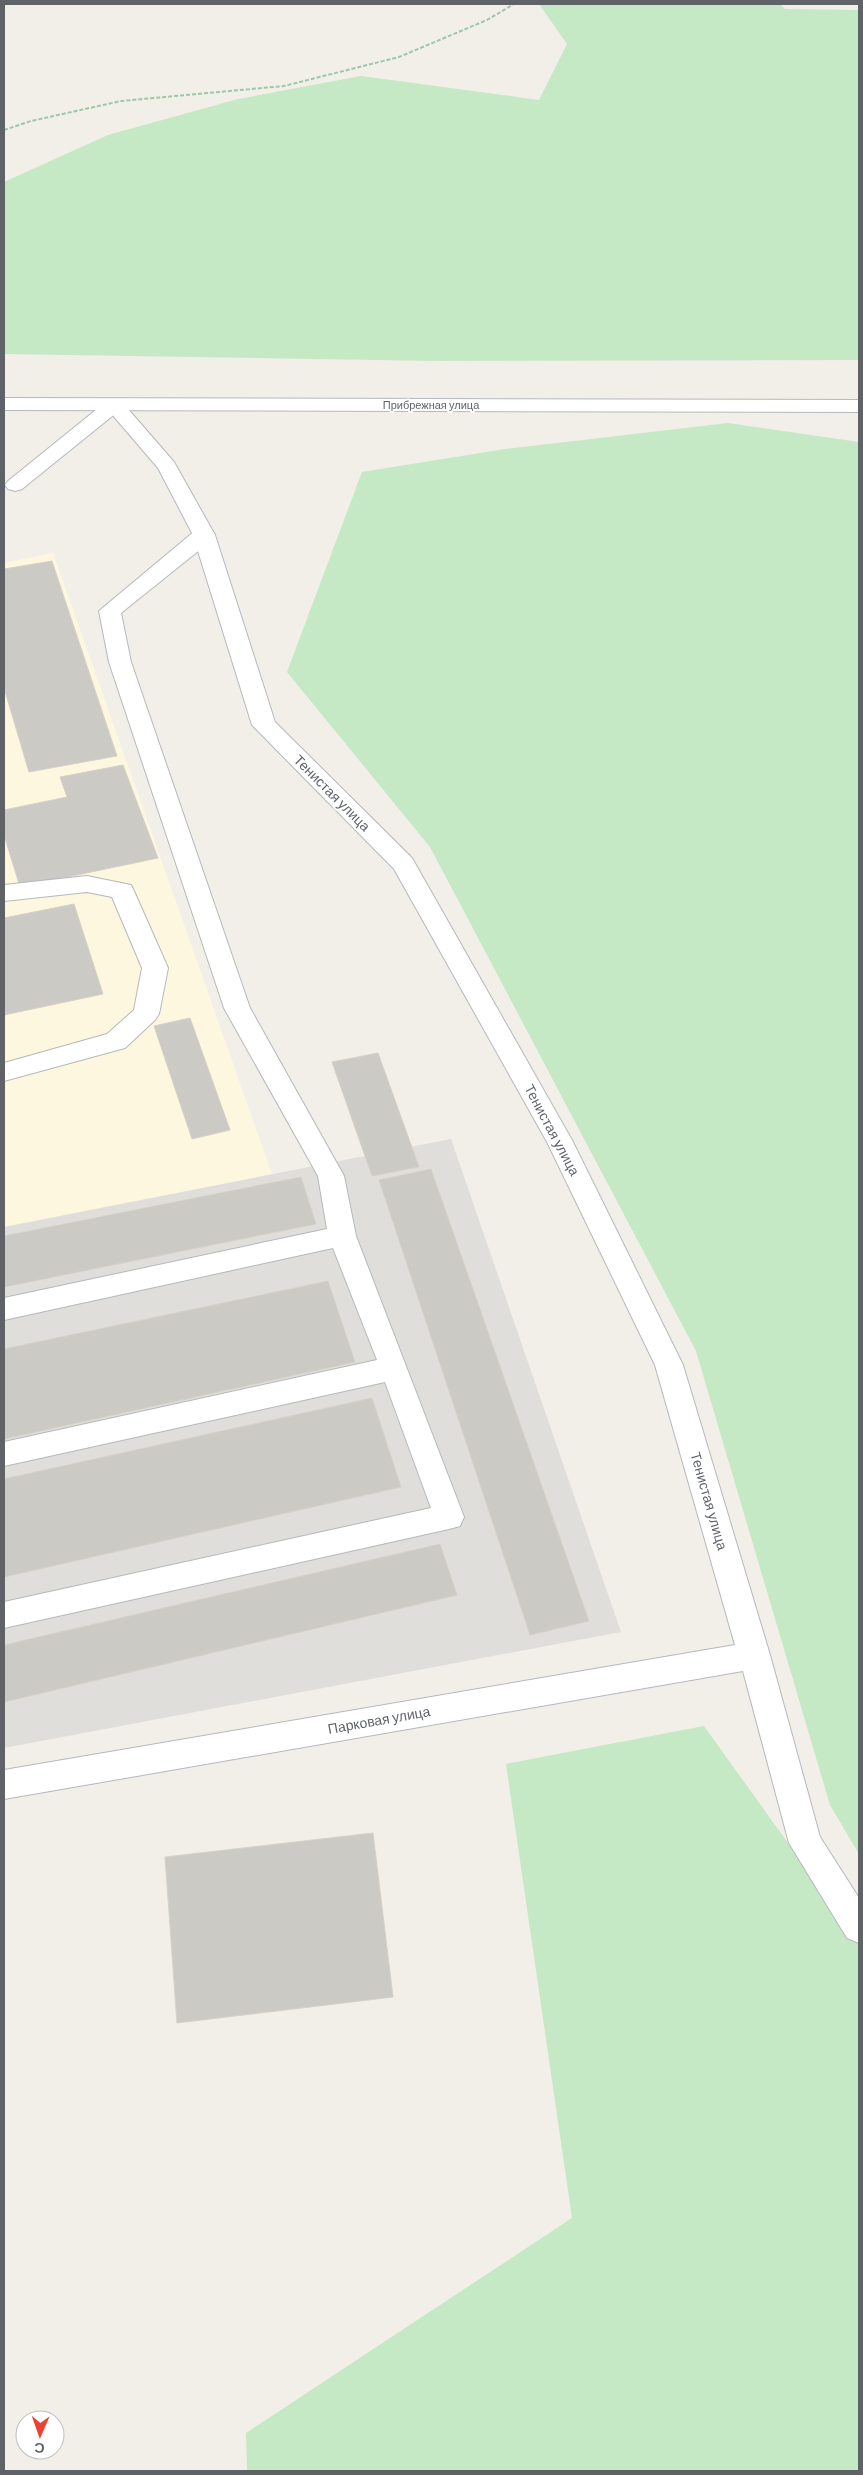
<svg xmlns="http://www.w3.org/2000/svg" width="863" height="2475" font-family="Barlow,sans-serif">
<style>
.commercial{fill:#fef7e0}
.industrial{fill:#e0deda}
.green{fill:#c5e8c5}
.building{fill:#cccac5;stroke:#d6d1c6}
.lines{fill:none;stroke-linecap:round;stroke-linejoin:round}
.service-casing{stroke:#b5b8bc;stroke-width:2}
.minor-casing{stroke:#b5b8bc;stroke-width:2}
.tertiary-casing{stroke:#b5b8bc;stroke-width:2}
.path{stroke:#9cc7a9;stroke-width:2;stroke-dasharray:4 2;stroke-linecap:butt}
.service{fill:#fff;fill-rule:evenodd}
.minor{fill:#fff;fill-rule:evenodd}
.tertiary{fill:#fff;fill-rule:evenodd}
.labels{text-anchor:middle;stroke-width:4;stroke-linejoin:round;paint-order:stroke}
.far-street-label{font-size:11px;fill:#5f6368;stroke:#fff}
.street-label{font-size:14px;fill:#5f6368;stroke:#fff}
</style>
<rect width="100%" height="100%" fill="#f1efe8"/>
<path class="commercial" d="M 53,553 L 272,1174 L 4,1227 L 4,563 Z"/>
<path class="industrial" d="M 451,1139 L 621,1632 L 4,1748 L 4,1227 Z"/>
<path class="green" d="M 539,4 L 780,4 L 785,9 L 859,10 L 859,360 L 437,361 L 4,354 L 4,182 L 108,135 L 238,99 L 361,76 L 539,100 L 567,44 Z
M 728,423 L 859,442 L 859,1854 L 830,1805 L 696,1351 L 430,847 L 287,672 L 362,472 L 505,449 Z
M 704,1726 L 859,1942 L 859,2471 L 247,2471 L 246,2433 L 572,2218 L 506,1764 Z"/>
<path class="building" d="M 52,561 L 117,756 L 29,772 L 4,688 L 4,569 Z
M 123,765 L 158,858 L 20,887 L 4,835 L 4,810 L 67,797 L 60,777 Z
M 74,904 L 103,994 L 4,1015 L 4,918 Z
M 190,1018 L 230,1130 L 192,1139 L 154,1026 Z
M 378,1053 L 419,1167 L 372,1176 L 332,1062 Z
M 431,1169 L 589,1621 L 530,1635 L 379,1180 Z
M 301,1177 L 316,1224 L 4,1287 L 4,1236 Z
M 328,1281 L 355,1362 L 4,1439 L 4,1349 Z
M 372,1398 L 401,1487 L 4,1577 L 4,1479 Z
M 440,1544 L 457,1595 L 4,1702 L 4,1645 Z
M 373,1833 L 393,1997 L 177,2023 L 165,1857 Z"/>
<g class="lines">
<defs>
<path id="service" d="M 114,399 L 121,401 L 124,405 L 121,409 L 22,489 L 15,491 L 8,489 L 5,485 L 8,481 L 107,401 Z
M 204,529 L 212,530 L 215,535 L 212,540 L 121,613 L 131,662 L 250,1008 L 344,1176 L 356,1236 L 464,1517 L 460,1526 L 449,1529 L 4,1628 L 4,1602 L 431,1508 L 385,1382 L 4,1466 L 4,1442 L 377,1360 L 333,1248 L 4,1320 L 4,1298 L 327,1229 L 318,1176 L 224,1008 L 109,662 L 99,611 L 196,530 Z
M 87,876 L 131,885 L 134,891 L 168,968 L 159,1014 L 155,1020 L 125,1048 L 4,1081 L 4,1063 L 107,1034 L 134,1010 L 142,968 L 112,897 L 87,892 L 4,901 L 4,885 Z"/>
<path id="minor" d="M 114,399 L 121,401 L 174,462 L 215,535 L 275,722 L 412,858 L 573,1142 L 683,1365 L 770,1655 L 820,1837 L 859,1898 L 859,1943 L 847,1938 L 789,1843 L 743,1671 L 4,1799 L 4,1770 L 735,1645 L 655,1365 L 547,1142 L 394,869 L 252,725 L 193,535 L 158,468 L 104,405 L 107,401 Z"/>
<path id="tertiary" d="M 4,398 L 859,400 L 859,412 L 4,410 Z"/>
</defs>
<use href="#service" class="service-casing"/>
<use href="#minor" class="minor-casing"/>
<use href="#tertiary" class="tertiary-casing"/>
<path class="path" d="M 4,130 L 31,121 L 121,101 L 284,86 L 399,57 L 487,20 L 514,4"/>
<use href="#service" class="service"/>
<use href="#minor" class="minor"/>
<use href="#tertiary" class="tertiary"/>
</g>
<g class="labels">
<g class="far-street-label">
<text x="431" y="409">Прибрежная улица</text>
</g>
<g class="street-label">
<text transform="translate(332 793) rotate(45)" y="5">Тенистая улица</text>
<text transform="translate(552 1130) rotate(62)" y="5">Тенистая улица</text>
<text transform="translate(709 1501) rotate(74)" y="5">Тенистая улица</text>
<text transform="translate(379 1720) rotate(-10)" y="5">Парковая улица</text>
</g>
</g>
<rect width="863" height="2475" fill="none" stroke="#5f6368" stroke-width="10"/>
<g transform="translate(40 2435) rotate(182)"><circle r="24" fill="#ffffff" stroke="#bfc1c3"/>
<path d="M0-4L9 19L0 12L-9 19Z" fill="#ea4335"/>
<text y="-8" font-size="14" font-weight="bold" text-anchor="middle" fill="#5f6368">С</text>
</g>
</svg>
